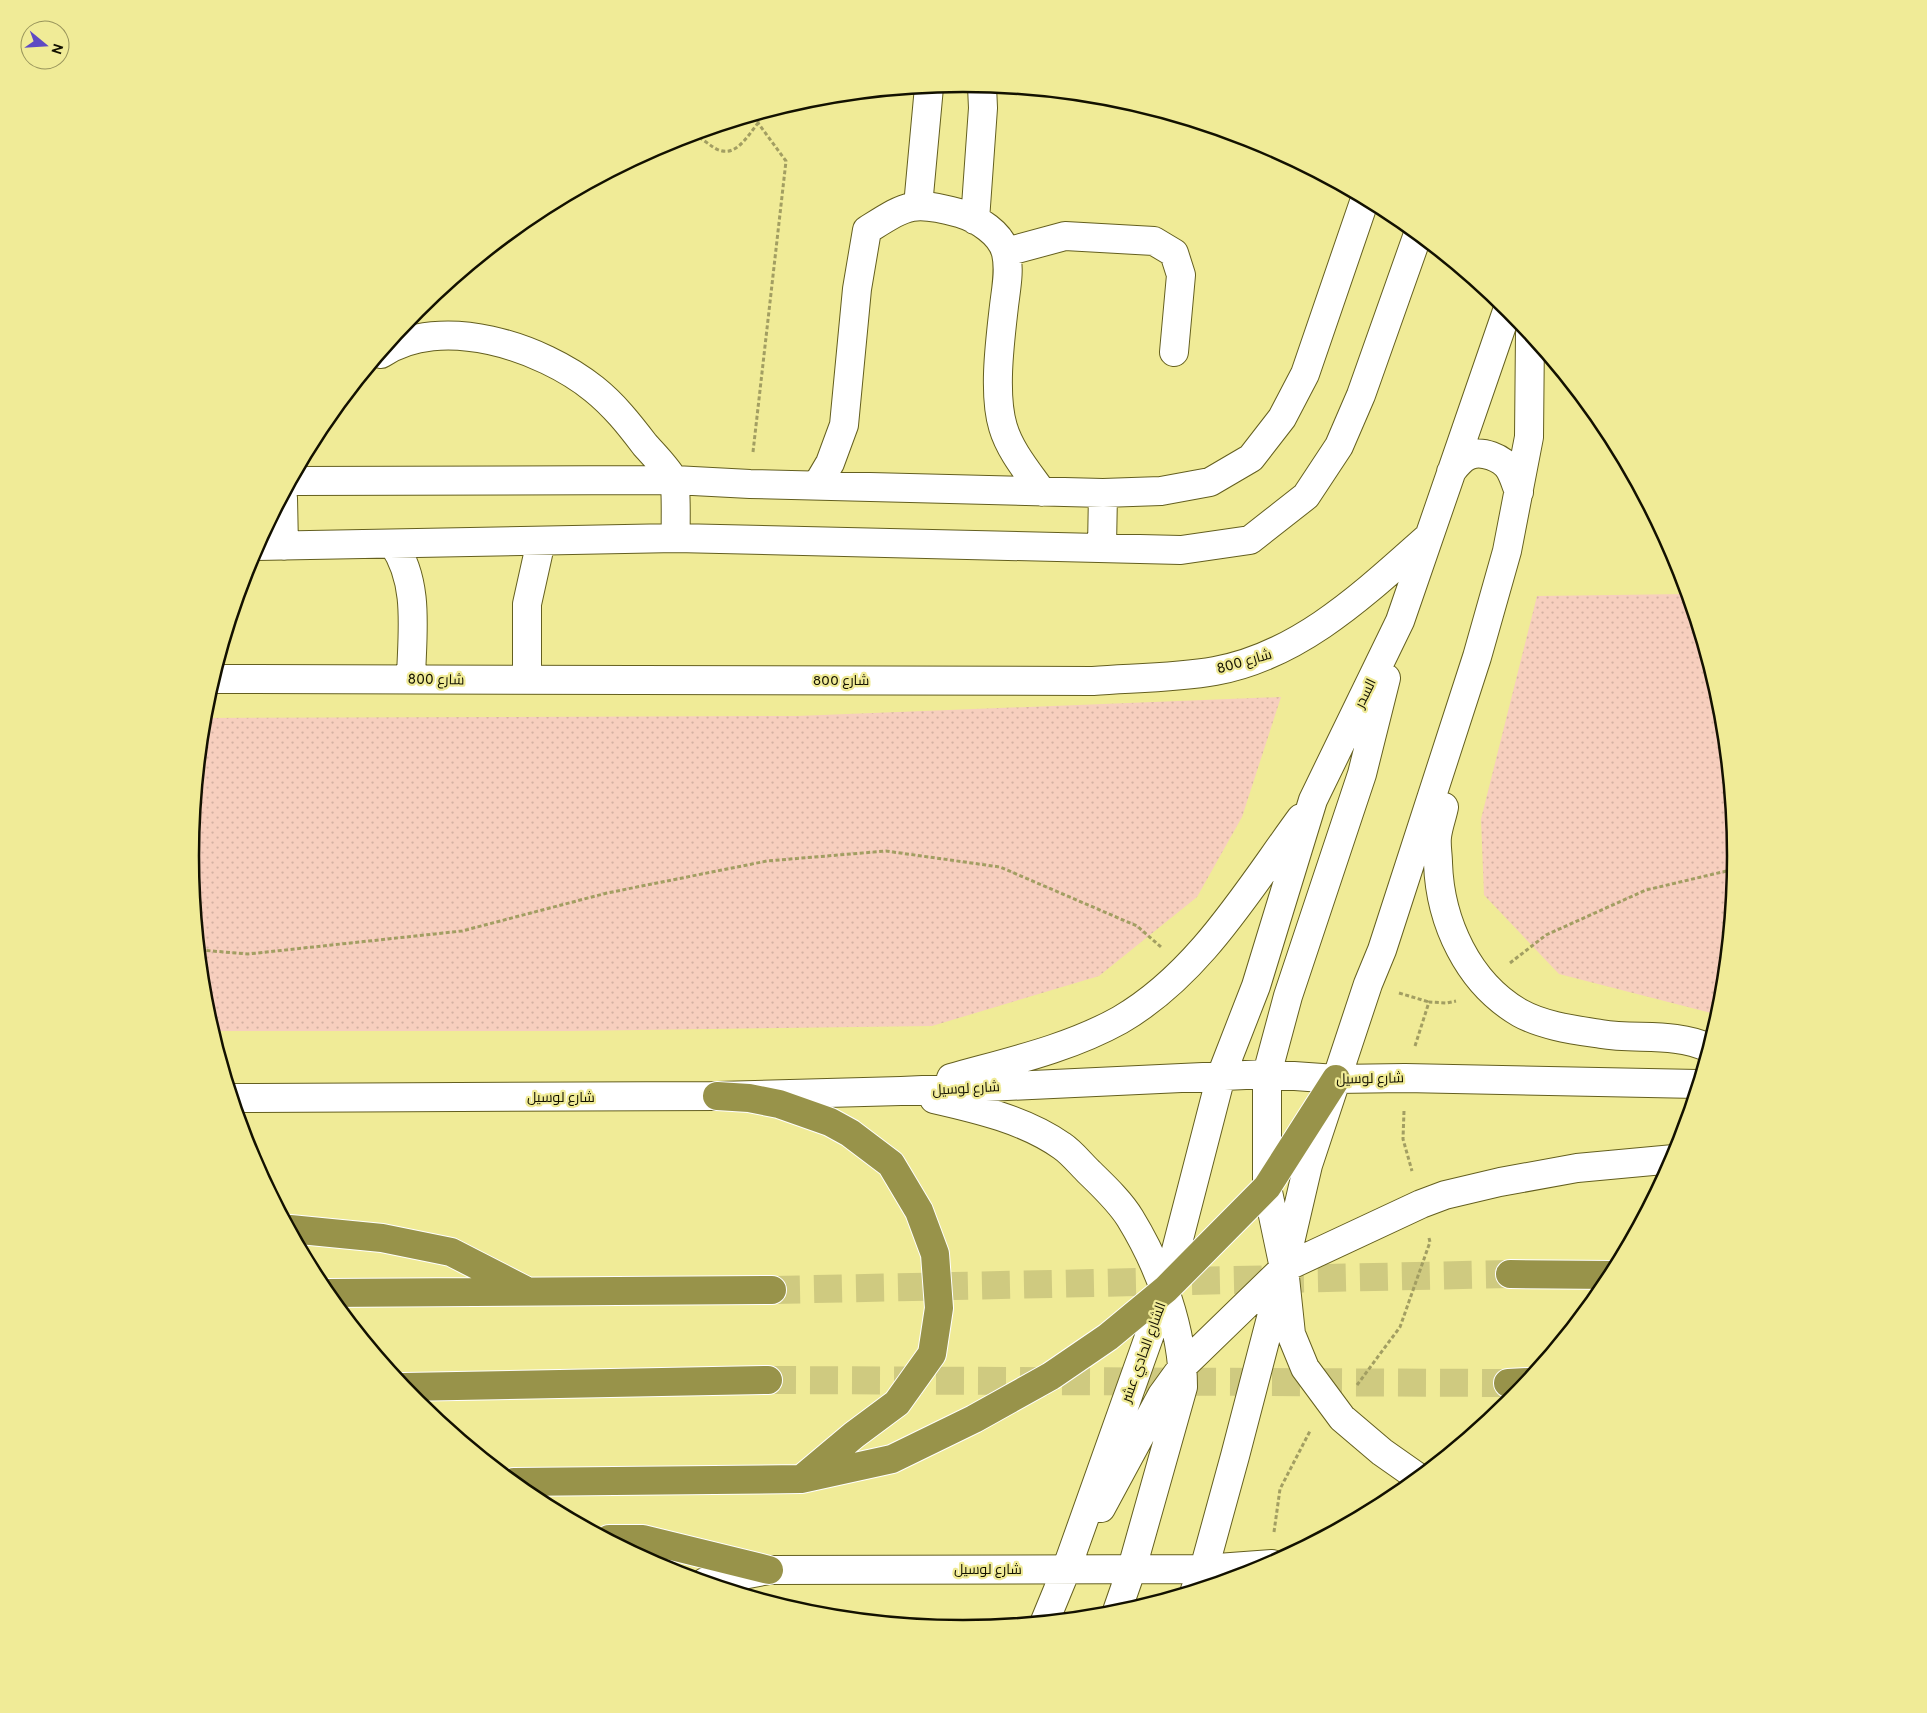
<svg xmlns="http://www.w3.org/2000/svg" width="1927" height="1713" font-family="Overpass,Cairo,sans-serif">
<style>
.garden{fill:url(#garden-dots)}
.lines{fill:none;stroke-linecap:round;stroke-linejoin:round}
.highway-tunnel{stroke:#cfca80;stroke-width:28;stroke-dasharray:28 14;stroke-linecap:butt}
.minor-casing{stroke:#645f1f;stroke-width:30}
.highway-casing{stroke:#fff;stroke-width:30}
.path{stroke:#a29e62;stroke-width:3;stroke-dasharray:4 2.5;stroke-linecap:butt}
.minor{stroke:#fff;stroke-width:28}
.highway{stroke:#98934a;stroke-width:28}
.labels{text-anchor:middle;stroke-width:4.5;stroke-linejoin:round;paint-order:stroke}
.street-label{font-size:14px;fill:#131100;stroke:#f0eb97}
.rim{fill:none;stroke:#131100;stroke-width:2.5}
</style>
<defs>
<pattern id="garden-dots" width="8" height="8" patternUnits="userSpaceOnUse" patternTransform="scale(1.25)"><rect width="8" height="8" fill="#f7cfbe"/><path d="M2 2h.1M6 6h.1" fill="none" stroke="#d3b1a2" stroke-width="1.8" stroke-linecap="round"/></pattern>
</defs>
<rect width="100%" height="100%" fill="#f0eb97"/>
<path class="garden" d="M 1688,594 L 1721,706 L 1736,857 L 1719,1015 L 1559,974 L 1484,895 L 1481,819 L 1537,596 Z
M 1281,697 L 1242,817 L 1197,897 L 1099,976 L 932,1026 L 569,1031 L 213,1031 L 206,1007 L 191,856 L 204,718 L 797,716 Z"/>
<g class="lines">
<path class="highway-tunnel" d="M 772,1290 L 1510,1274
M 768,1380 L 1508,1383"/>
<defs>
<path id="minor" d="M 918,206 L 929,87
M 975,220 L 983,108 L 982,86
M 1006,252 L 1065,236 L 1154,241 L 1174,253 L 1181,275 L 1174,352
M 381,354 C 441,313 542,347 594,389 C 614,405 629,424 645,445 C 652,453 670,471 674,481 C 677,491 675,525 676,538
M 1451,472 C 1456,466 1461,459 1468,456 C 1481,449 1503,458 1510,470 C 1514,477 1516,485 1519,492
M 292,481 L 674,480 L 750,484 L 1103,493 L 1161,491 L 1210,482 L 1251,458 L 1282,418 L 1305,374 L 1365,199
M 817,485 L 830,463 L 844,425 L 857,289 L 867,230 C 907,205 912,200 959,213 C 978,219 1001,233 1006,253 C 1010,270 1006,289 1004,306 C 1000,341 993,394 1003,427 C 1010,451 1028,472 1042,492
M 283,498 L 284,546
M 393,544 C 420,583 412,633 411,679
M 257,546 L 676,538 L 1181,550 L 1250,540 L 1306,496 L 1339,446 L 1361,395 L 1418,234
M 1102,547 L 1103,493
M 1386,678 L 1362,774 L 1288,996 L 1267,1074 L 1267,1187 L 1284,1268 L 1291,1334 L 1305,1368 L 1342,1418 L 1382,1452 L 1419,1478
M 214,679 L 1093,681 C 1133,678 1175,678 1215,671 C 1299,656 1364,594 1426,539
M 527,679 L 527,604 L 541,541
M 1444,807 C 1442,817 1438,827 1437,837 C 1436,845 1438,855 1438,863 C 1440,922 1468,983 1520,1013 C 1543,1026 1575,1030 1601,1034 C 1636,1040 1675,1032 1709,1048
M 951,1078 C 1008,1062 1068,1049 1120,1020 C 1199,974 1248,890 1301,818
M 233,1098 L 717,1096 L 901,1091 L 1267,1074 L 1336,1079 L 1405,1078 L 1698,1084
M 934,1099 C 978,1109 1025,1120 1062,1146 C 1071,1152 1079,1162 1087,1170 C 1101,1184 1119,1200 1130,1218 C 1160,1267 1183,1329 1183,1387 L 1132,1568 L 1116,1614
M 1101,1508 L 1162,1395 L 1183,1366 L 1284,1268 L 1421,1204 L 1445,1195 L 1500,1182 L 1577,1168 L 1674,1159
M 705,1582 L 769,1570 L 1204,1569 L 1272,1564
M 1195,1590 L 1204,1569 L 1235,1456 L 1284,1268 L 1308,1165 L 1368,984 L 1382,950 L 1477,657 L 1507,551 L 1529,437 L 1530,334
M 1045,1621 L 1066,1570 L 1166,1289 L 1221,1076 L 1256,986 L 1313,800 L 1400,621 L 1508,308"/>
<path id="highway" d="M 717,1096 L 749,1098 L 779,1104 L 830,1122 L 850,1133 L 891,1164 L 919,1211 L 935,1254 L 939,1308 L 932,1354 L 897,1403 L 854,1435 L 804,1477
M 290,1229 L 382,1238 L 451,1252 L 523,1289
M 1510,1274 L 1612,1275
M 327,1293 L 772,1290
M 1508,1383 L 1527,1382
M 404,1387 L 768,1380
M 514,1482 L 801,1479 L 892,1459 L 974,1419 L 1051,1376 L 1108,1337 L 1166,1289 L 1267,1187 L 1336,1079
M 609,1539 L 643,1539 L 769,1570"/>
</defs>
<use href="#minor" class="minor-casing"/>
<use href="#highway" class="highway-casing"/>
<path class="path" d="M 693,135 C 700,137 707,143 713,147 C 734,161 746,138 758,123
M 753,452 L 786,161 L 758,123 L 759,115
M 200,950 L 248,954 L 462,931 L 607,893 L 767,861 L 886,851 L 1000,867 L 1137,926 L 1161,947
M 1510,963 L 1546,935 L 1646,890 L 1735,869
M 1399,993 L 1429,1002
M 1415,1046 L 1429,1002 L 1447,1003 L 1456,1001
M 1404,1111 L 1403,1139 L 1412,1171
M 1357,1385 L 1400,1327 L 1430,1242 L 1429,1238
M 1274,1532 L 1280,1489 L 1310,1431"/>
<use href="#minor" class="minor"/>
<use href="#highway" class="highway"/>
</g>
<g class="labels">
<g class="street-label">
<text transform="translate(1244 661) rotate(-16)" y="5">شارع 800</text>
<text transform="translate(436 679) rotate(1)" y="5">شارع 800</text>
<text x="841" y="685">شارع 800</text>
<text transform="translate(1365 693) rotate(-64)" y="5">السدر</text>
<text transform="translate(1370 1078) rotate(-1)" y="5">شارع لوسيل</text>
<text transform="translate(966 1088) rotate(-3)" y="5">شارع لوسيل</text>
<text x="561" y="1102">شارع لوسيل</text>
<text transform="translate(1143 1352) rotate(-70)" y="5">الشارع الحادي عشر</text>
<text x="988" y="1574">شارع لوسيل</text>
</g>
</g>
<path d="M0 0H1927V1713H0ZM199 856a764 764 0 1 1 1528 0a764 764 0 1 1-1528 0Z" fill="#f0eb97" fill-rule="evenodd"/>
<path class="rim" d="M199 856a764 764 0 1 1 1528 0a764 764 0 1 1-1528 0Z"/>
<g transform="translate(45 45) rotate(108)"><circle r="24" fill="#f0eb97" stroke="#98945b"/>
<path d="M0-4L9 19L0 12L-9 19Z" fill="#5e4ac3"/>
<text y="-8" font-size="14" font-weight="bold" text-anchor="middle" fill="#131100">N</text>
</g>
</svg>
